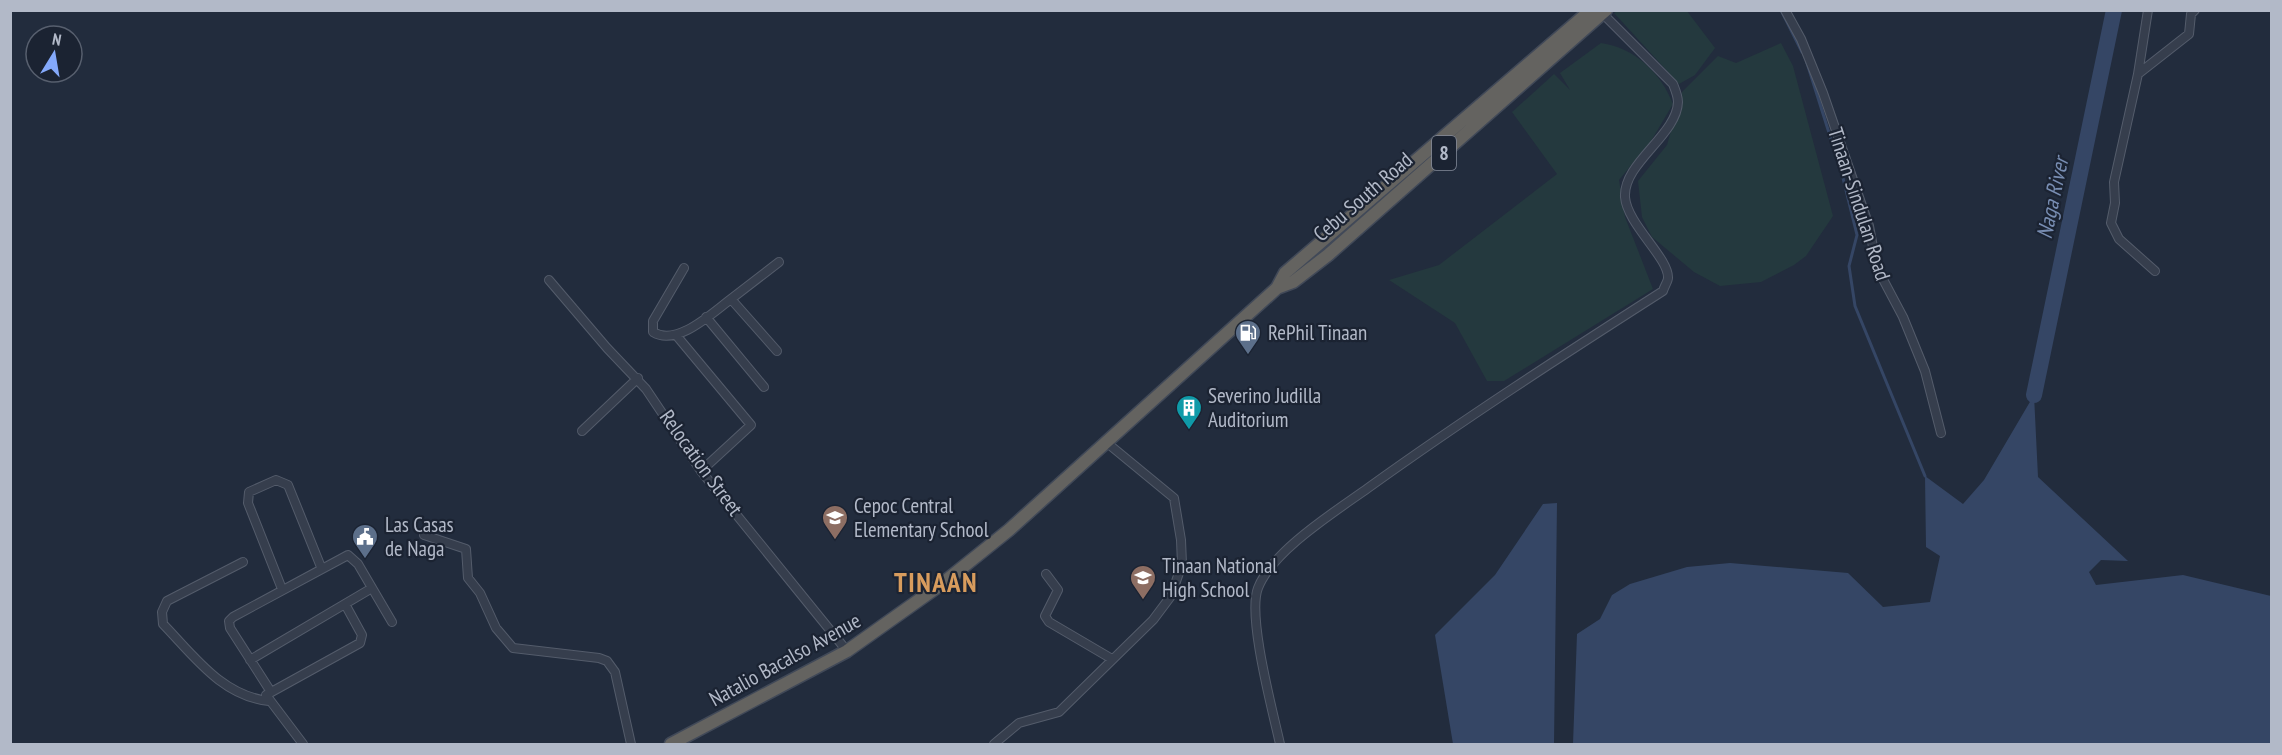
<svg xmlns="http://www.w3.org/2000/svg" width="2282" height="755" font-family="'PT Sans Narrow',sans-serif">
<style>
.green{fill:#24393e}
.water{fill:#354665}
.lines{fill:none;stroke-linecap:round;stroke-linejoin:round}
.stream{stroke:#354665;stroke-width:3}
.river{stroke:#354665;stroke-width:16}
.minor-casing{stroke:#545c6b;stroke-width:10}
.trunk-casing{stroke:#414958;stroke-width:15}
.minor{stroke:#363e4d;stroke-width:8}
.trunk{stroke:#646360;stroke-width:12}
.labels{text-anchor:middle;stroke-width:4.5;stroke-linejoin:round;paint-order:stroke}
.shield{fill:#1b2332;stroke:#858c9b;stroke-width:1.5}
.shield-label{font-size:20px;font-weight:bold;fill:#b2b9c8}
.street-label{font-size:21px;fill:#b2b9c8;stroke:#1b2332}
.poi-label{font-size:21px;fill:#b2b9c8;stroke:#1b2332;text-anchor:start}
.water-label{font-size:22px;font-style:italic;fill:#788db2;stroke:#1b2332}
.district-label{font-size:27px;font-weight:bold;letter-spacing:1.5px;fill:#d89c5d;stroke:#1b2332}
</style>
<rect width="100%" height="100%" fill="#222c3d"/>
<path class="green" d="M 1617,11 L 1687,11 L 1715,48 L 1695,75 L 1679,84 L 1614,13 Z
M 1601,43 C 1635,48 1661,73 1673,104 L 1651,141 L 1619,180 L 1625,217 L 1653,289 L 1504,381 L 1487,381 L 1455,323 L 1389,280 L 1439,265 L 1557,174 L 1512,112 L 1554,74 L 1570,90 L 1560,73 Z
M 1781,43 L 1793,66 L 1833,216 L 1806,256 L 1794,265 L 1761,282 L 1720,286 L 1694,272 L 1652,237 L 1642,217 L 1638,181 L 1667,145 L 1682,92 L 1718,56 L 1736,63 Z"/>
<path class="water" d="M 2034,395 L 2038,477 L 2128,561 L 2101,560 L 2089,572 L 2096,585 L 2183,575 L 2271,596 L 2271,744 L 1573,744 L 1577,634 L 1600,619 L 1612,595 L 1630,584 L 1687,567 L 1730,563 L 1848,573 L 1883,607 L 1930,602 L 1940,556 L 1926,547 L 1925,476 L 1963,504 L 1984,480 Z
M 1557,503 L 1554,744 L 1453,744 L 1435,635 L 1495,575 L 1543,504 Z"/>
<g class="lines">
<path class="stream" d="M 1781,10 L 1802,52
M 1807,63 L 1842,174 L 1857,235 L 1849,266 L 1855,306 L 1925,476"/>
<path class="river" d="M 2034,395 L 2114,10"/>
<defs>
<path id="minor" d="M 1785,10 L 1801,39 L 1823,93 L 1869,226 L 1877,268 L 1903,317 L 1925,371 L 1941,433
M 2138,74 L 2148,10
M 684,268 L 653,321 L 653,332 C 677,347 712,313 731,299
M 2155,271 L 2119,239 L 2111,223 L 2115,203 L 2114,182 L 2138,74 L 2189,34 L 2191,14 L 2195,10
M 549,280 L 607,348 L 646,389 L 701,471 L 847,651
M 706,317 L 764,387
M 676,335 L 751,425 L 701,471
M 777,351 L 731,299 L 779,262
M 582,431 L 638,378
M 424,535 L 466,549 L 468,578 L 480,593 L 496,628 L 513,648 L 599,658 L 607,661 L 615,672 L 631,744
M 243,562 L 167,601 L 162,612 L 163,624 C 194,656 222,696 269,701
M 1046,574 L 1058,590 L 1045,616 L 1049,622 L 1112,659
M 282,589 L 248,503 L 249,492 L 276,480 L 288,485 L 321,567
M 250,660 L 372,588
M 271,692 L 230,628 L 229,621 L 233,617 L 348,555 L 358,564 L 392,622
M 303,744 L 266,695 L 360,643 L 362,635 L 345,604
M 994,744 L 1019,723 L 1059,712 L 1153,620 L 1171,596 L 1182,564 L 1181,540 L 1174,498 L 1106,442
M 1280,744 C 1273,712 1247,616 1258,588 C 1272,551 1336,511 1368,488 C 1464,419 1563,355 1663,291 C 1664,287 1668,281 1668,278 C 1669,258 1627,224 1625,197 C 1623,163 1677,135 1678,102 C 1678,96 1675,89 1673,84 L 1601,12"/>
<path id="trunk" d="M 1277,288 L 1285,273 L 1591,10
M 671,744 L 847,651 L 943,583 L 1009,530 L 1277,288 L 1293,282 L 1328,255 L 1606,10"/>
</defs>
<use href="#minor" class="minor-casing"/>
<use href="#trunk" class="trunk-casing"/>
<use href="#minor" class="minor"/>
<use href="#trunk" class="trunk"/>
</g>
<defs>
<symbol id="fuel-pin" viewBox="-11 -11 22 30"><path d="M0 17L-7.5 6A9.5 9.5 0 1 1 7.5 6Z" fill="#5c6f8a" stroke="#1b2332"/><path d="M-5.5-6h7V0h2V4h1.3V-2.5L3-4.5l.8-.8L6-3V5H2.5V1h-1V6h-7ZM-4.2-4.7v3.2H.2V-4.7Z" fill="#fff"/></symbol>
<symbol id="building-pin" viewBox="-11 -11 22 30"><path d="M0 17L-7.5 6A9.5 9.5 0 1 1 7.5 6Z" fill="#0f9aa8" stroke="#1b2332"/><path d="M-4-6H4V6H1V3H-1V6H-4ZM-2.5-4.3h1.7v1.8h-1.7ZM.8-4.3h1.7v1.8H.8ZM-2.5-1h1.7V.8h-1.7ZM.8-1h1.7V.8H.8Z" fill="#fff"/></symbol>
<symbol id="school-pin" viewBox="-11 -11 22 30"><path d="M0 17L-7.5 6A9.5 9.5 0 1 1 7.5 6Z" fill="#8d6e63" stroke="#1b2332"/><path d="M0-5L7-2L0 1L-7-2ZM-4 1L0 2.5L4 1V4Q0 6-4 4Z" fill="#fff"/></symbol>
<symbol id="civic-pin" viewBox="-11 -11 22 30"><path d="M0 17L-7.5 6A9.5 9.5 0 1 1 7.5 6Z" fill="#5c6f8a" stroke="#1b2332"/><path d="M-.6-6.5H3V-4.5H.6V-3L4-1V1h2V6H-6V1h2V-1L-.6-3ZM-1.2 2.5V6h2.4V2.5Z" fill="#fff"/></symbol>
</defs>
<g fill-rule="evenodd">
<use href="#fuel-pin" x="1233" y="318" width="30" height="40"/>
<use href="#building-pin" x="1174" y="393" width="30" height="40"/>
<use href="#school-pin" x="820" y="503" width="30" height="40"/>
<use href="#civic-pin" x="350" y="522" width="30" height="40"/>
<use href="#school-pin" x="1128" y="563" width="30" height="40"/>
</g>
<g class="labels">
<rect class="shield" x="1432" y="136" width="24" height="34" rx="4.5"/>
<g class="shield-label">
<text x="1444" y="160">8</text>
</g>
<g class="street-label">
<text transform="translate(1363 197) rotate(-41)" y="7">Cebu South Road</text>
<text transform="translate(1859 204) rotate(72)" y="7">Tinaan-Sindulan Road</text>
<text transform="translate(701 463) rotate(54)" y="7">Relocation Street</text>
<text transform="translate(785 660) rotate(-29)" y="7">Natalio Bacalso Avenue</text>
</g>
<g class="poi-label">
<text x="1268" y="340">RePhil Tinaan</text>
<text x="1208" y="403">Severino Judilla<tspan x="1208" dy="24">Auditorium</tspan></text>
<text x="854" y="513">Cepoc Central<tspan x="854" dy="24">Elementary School</tspan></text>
<text x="385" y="532">Las Casas<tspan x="385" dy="24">de Naga</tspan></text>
<text x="1162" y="573">Tinaan National<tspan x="1162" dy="24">High School</tspan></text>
</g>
<g class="water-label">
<text transform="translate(2052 198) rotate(-78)" y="8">Naga River</text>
</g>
<g class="district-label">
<text x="936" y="592">TINAAN</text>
</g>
</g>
<rect width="2282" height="755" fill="none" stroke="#b2b9c8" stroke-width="24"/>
<g transform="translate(54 54) rotate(11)"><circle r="28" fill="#1b2332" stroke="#575f6e" stroke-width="1.5"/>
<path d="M0-4.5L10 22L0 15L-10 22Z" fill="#84a9fb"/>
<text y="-9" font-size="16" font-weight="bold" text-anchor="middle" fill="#b2b9c8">N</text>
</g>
</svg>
